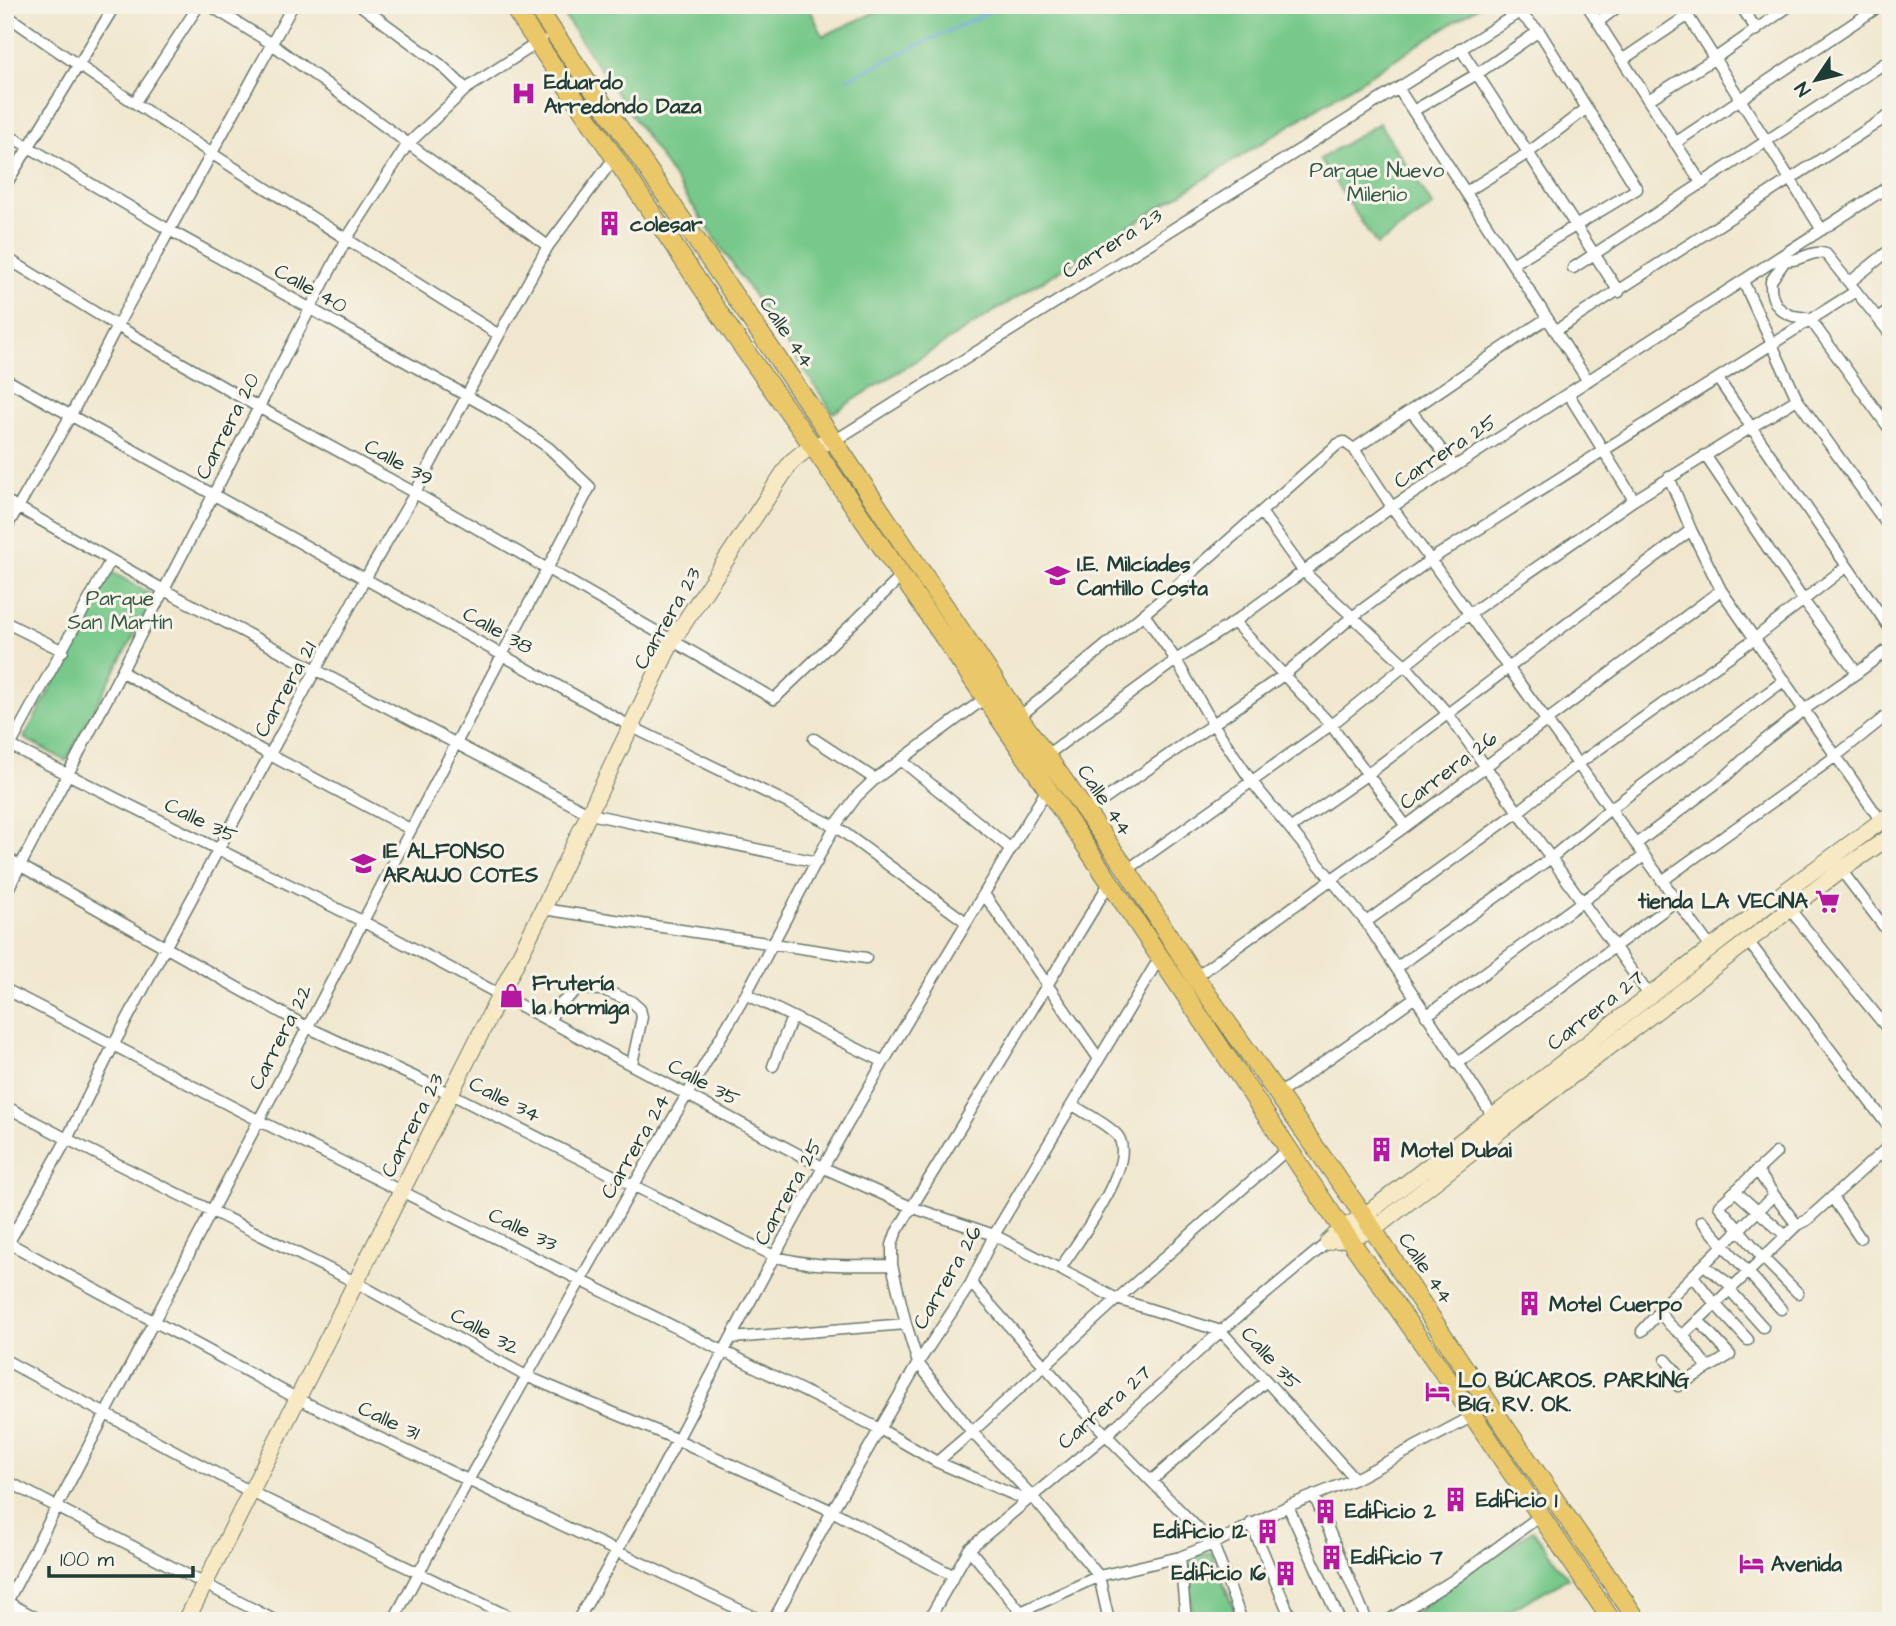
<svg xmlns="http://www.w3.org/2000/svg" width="1896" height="1626" font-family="'Architects Daughter',sans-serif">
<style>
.green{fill:#77c88a;stroke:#4b825f;stroke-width:2}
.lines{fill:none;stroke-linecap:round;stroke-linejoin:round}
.stream{stroke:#6ea7de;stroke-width:2.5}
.street-casing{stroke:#68786a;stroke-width:13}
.secondary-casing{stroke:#68786a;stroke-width:18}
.primary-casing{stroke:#68786a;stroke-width:20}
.street{stroke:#fff;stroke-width:10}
.secondary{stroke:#f7e9c3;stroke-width:16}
.primary{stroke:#eac769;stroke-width:18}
.labels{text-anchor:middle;stroke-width:6;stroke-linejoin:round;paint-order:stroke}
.poi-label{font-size:21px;font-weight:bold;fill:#1f3d34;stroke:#f7f3e8;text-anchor:start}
.park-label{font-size:21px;fill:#315945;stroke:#f7f3e8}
.street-label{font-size:21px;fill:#1f3d34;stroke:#f7f3e8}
</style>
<rect width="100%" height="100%" fill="#f7f3e8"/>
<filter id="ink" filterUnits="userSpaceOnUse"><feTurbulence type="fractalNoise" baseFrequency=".0143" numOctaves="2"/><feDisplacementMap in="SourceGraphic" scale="14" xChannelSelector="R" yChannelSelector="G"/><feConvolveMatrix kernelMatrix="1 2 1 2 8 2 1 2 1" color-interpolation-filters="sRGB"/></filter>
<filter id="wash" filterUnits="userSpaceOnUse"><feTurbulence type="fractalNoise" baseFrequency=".00686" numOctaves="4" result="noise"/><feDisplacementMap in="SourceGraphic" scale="28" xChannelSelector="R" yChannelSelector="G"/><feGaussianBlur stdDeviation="1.57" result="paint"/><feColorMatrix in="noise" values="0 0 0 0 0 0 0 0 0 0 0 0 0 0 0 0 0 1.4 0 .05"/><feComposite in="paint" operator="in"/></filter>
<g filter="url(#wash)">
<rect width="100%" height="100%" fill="#f0e7ce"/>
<path class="green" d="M 557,5 L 808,5 L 823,36 L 891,5 L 1481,5 L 833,413 Z
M 1379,123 L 1433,206 L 1377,245 L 1320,159 Z
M 112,572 L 155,597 L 66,761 L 24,738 Z
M 1533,1530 L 1568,1578 L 1491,1621 L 1407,1621 L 1460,1577 Z
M 1211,1552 L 1239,1621 L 1193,1621 L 1185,1559 Z"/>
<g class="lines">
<path class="stream" d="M 847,79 L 1004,5"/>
</g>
</g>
<g filter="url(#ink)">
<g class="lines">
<defs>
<path id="street" d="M 209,5 L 272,44 L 548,246
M 360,5 L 441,65 L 466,89
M 1587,5 L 1702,184
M 1681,5 L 1822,230
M 1740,5 L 1757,30
M 5,14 C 165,128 333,230 499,335
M 1598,22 L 1620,5
M 1460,48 L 1619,292
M 1622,60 L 1687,16
M 1398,88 L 1588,381
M 1648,100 L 1714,59 L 1791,5
M 135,102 L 199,5
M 1413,111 L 1477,74 L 1539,31
M 5,133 L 171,231 L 503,416 L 549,448 L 590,487 L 5,1606
M 1675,143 L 1881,5
M 5,186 L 115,5
M 1466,192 L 1528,153 L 1587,108
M 5,257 L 117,326 L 258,407 L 415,493 L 774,699 L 901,577
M 1782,259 C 1798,265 1811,248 1826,254 L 1891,335
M 1785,261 L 1771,281 C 1770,297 1776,311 1793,316 C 1799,317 1804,317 1810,319 L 1891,431
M 1512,264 L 1637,189 L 1539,31 L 1519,13
M 1573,268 L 1891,59
M 1743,281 L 1797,399 L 1891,530
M 1850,282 L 1891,249
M 1878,318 L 1891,308
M 1555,331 L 1891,114
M 5,379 L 632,727 L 835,826 L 966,922
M 1718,379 L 1891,630
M 1569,395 L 1634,500
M 1411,411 L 1454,466
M 834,441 L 1531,5
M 1354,449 L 1547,318
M 1705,455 L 1803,600 L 1857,673
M 1669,477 L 1691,530 L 1721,590 L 1881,821
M 5,500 L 164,590 L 590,814 L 817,862
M 1261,512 L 1304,572 L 1405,665 L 1448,714 L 1649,995
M 5,530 L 71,415 L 117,326 L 293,5
M 1144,614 L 1176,660 L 1213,724 L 1252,782 L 1366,922 L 1496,1121
M 5,622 L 63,651
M 1234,622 L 1331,725 L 1406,826
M 122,672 L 270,755 L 410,829
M 1019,717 L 1163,598 L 1338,444 L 1344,442 L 1354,449 L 1392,507 L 1711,948
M 814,739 L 875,779
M 5,743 L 362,921 L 824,1168 L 911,1207 L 994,1235 L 1117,1299 L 1221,1331 L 1355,1479
M 10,746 L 110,561
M 1044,757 L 1176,660 L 1234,622 L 1392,507 L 1891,185
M 901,760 L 1011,849
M 1085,813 L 1285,674 L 1352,617 L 1430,560 L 1856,291
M 1291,828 L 1368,774 L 1691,530
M 1636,844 L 1726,776 L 1761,743 L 1805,709 L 1857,673 L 1891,647
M 5,857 L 307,1027 L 451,1094 L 774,1256 C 812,1268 852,1265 892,1265
M 1127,870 L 1331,725 L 1469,614 L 1634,500 L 1797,399
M 1841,870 L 1891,936
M 1662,881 L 1836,756 L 1891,712
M 984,894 L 1099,1059
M 5,895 L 347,238 L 407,145 L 466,89 L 542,40
M 1787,906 L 1891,1033
M 543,909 L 866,958
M 1366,922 L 1518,812 L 1578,764 L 1754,639 L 1847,566
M 1748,941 L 1891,1130
M 1396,968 L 1551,858 L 1610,809 L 1785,680
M 1195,977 L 1406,826 L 1721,590
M 5,989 L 258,1120 L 880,1429 L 937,1462 L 1026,1500
M 746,994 L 882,1061
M 1426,1016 L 1644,856
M 549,1021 L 558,1006 L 578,989 L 603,990 L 631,1001 L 640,1009 L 642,1017 L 632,1064
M 1457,1064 L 1676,901
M 773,1066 L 792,1017
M 1279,1094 L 1414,998
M 5,1106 L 67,1139 L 355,1282 L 526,1376 L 678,1440 L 832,1511 L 954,1576
M 1776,1153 L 1719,1206 L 1763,1258 L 1798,1293
M 1757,1170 L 1774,1195
M 1735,1191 L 1786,1236
M 1832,1197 L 1860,1238
M 1702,1221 L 1781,1309
M 1797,1225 L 1774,1195 L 1662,1306 L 1660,1311 C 1666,1322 1672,1329 1683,1335 L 1797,1225 L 1807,1220 L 1891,1144
M 5,1241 L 298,1399 L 763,1621
M 5,1249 L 67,1139 L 113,1046 L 165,948 L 365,579 L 415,493 L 499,335 L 548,246 L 615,157
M 1704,1265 L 1733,1287
M 1060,1269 C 1075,1245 1140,1162 1117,1135 C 1106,1123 1086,1114 1073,1105
M 1693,1276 L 1715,1304 L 1748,1340
M 971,1283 L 1106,1435 L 1213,1544 L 1242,1621
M 1730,1290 L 1763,1327
M 1642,1331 L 1660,1311
M 1683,1335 L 1708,1368
M 732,1338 L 906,1324
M 5,1360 L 251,1492 L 518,1621
M 1666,1360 L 1685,1382
M 1678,1386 L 1730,1355 L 1698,1320
M 937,1462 L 972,1432 L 1117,1299 L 1289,1148
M 5,1480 L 276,1621
M 1151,1481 L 1266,1381
M 1314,1495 L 1367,1621
M 1288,1506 L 1340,1621
M 1251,1523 L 1292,1621
M 969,1549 L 1021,1612
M 1180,1557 L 1186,1621
M 5,1601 L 42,1621
M 393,1621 L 469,1479 L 634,1185 L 746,994 L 835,826 L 857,796 L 875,779 L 984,699
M 577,1621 C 647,1502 708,1379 774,1257 C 859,1098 953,945 1046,791
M 773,1621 L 832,1511 L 918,1363 L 971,1283 L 994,1235 L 1160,957
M 928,1621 L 969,1549 L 1106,1435 L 1221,1331 L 1328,1242
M 1015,1621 L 1021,1612 L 1099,1576 L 1180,1557 L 1213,1544 L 1288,1506 L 1355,1479 L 1473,1416
M 1109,1621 L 1099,1576 L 1031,1495 L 972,1432 L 918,1363 L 906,1324 L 892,1265 L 892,1245 L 896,1233 L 1110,882
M 1387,1621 L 1452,1581 L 1540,1516"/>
<path id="secondary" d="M 1337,1240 L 1373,1230 L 1502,1129 L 1841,870 L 1891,836
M 1328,1242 L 1342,1229 L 1364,1216 L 1780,895 L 1891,814
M 186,1621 L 543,909 L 672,641 L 791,462 L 812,445 L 834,441"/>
<path id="primary" d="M 512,5 L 734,335 L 812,445 L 1032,766 L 1342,1229 L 1452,1385 L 1612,1621
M 535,5 L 834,441 L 1019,717 L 1127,870 L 1195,977 L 1364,1216 L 1464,1367 L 1638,1621"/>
</defs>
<use href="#street" class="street-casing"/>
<use href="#secondary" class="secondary-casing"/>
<use href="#primary" class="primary-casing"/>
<use href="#street" class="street"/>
<use href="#secondary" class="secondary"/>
<use href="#primary" class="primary"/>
</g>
</g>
<defs>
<symbol id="hospital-bare" viewBox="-9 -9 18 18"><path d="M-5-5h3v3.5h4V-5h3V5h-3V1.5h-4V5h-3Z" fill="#b5179e" stroke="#f7f3e8" stroke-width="2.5" paint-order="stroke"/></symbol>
<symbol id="building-bare" viewBox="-9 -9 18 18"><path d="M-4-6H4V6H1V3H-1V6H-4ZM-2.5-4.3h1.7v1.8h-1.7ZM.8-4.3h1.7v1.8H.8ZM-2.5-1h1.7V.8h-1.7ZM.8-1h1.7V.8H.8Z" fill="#b5179e" stroke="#f7f3e8" stroke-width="2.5" paint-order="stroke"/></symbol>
<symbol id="school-bare" viewBox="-9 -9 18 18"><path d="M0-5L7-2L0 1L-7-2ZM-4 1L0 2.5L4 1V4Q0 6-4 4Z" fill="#b5179e" stroke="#f7f3e8" stroke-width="2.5" paint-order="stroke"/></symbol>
<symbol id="supermarket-bare" viewBox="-9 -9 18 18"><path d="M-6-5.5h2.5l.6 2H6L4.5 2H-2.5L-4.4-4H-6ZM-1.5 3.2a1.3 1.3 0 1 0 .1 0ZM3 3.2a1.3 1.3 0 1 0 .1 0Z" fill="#b5179e" stroke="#f7f3e8" stroke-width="2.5" paint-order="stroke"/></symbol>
<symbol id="shop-bare" viewBox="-9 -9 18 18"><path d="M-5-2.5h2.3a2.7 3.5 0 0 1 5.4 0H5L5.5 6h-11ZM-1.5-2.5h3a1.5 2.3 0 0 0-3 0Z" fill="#b5179e" stroke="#f7f3e8" stroke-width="2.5" paint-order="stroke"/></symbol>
<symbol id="hotel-bare" viewBox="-9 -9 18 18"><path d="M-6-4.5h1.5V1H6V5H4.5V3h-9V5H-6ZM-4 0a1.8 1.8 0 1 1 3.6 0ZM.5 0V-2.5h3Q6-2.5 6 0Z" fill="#b5179e" stroke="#f7f3e8" stroke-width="2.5" paint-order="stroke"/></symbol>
</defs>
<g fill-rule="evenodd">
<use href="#hospital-bare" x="506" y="76" width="35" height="35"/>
<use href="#building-bare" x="592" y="206" width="35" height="35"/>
<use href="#school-bare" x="1040" y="558" width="35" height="35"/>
<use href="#school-bare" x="346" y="846" width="35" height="35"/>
<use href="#supermarket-bare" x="1810" y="884" width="35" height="35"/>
<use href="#shop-bare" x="494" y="978" width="35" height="35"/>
<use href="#building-bare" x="1364" y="1132" width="35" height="35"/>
<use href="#building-bare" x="1512" y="1286" width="35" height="35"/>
<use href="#hotel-bare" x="1420" y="1374" width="35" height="35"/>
<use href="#building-bare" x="1438" y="1482" width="35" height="35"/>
<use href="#building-bare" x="1308" y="1494" width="35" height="35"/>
<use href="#building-bare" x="1250" y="1514" width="35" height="35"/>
<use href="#building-bare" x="1314" y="1540" width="35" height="35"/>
<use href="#hotel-bare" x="1734" y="1546" width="35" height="35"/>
<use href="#building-bare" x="1268" y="1556" width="35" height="35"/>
</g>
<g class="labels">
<g class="poi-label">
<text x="544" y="89">Eduardo<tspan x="544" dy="24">Arredondo Daza</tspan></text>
<text x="630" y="231">colesar</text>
<text x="1077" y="571">I.E. Milcíades<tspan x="1077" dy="24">Cantillo Costa</tspan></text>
<text x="383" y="858">IE ALFONSO<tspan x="383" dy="24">ARAUJO COTES</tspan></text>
<text x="1808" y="908" text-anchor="end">tienda LA VECINA</text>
<text x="532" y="990">Frutería<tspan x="532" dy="24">la hormiga</tspan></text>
<text x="1401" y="1157">Motel Dubai</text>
<text x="1549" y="1311">Motel Cuerpo</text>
<text x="1458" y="1387">LO BÚCAROS. PARKING<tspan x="1458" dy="24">BIG. RV. OK.</tspan></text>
<text x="1476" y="1507">Edificio 1</text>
<text x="1345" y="1518">Edificio 2</text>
<text x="1247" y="1538" text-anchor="end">Edificio 12</text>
<text x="1351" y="1564">Edificio 7</text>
<text x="1771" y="1571">Avenida</text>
<text x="1266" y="1580" text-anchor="end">Edificio 16</text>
</g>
<g class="park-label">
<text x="1377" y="177">Parque Nuevo<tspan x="1377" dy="24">Milenio</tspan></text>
<text x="120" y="605">Parque<tspan x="120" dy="24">San Martín</tspan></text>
</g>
<g class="street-label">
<text transform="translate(1112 243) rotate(-32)" y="7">Carrera 23</text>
<text transform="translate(311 288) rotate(29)" y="7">Calle 40</text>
<text transform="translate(787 332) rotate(56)" y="7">Calle 44</text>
<text transform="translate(227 426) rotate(-63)" y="7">Carrera 20</text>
<text transform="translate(1445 451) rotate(-33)" y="7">Carrera 25</text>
<text transform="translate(399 462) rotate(29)" y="7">Calle 39</text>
<text transform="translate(667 618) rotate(-60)" y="7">Carrera 23</text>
<text transform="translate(498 630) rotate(29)" y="7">Calle 38</text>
<text transform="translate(285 689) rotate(-61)" y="7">Carrera 21</text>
<text transform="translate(1448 770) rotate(-37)" y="7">Carrera 26</text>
<text transform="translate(1105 800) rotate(56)" y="7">Calle 44</text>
<text transform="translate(201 820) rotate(26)" y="7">Calle 35</text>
<text transform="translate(1595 1010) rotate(-38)" y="7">Carrera 27</text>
<text transform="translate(280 1037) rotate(-63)" y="7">Carrera 22</text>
<text transform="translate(704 1082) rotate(28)" y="7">Calle 35</text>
<text transform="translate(505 1099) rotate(27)" y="7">Calle 34</text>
<text transform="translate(412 1125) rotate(-63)" y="7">Carrera 23</text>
<text transform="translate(635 1146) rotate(-60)" y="7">Carrera 24</text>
<text transform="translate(788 1192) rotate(-61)" y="7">Carrera 25</text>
<text transform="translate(523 1229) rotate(26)" y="7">Calle 33</text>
<text transform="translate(1426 1268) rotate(56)" y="7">Calle 44</text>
<text transform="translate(947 1277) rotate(-60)" y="7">Carrera 26</text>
<text transform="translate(485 1331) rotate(29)" y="7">Calle 32</text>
<text transform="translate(1271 1358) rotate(48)" y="7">Calle 35</text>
<text transform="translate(1104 1407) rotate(-41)" y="7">Carrera 27</text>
<text transform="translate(389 1420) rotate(25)" y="7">Calle 31</text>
</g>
</g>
<rect width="1896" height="1626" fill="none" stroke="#f7f3e8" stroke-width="28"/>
<g transform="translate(1816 80) rotate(235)" stroke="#f7f3e8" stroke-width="5" paint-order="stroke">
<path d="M0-5L12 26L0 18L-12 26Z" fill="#1f3d34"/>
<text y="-10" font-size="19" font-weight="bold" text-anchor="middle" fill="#1f3d34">N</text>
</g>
<path d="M49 1566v10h144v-10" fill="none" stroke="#1f3d34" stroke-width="3.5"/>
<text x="60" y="1566" font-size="21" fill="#1f3d34" stroke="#f7f3e8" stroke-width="5" paint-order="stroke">100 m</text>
</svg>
